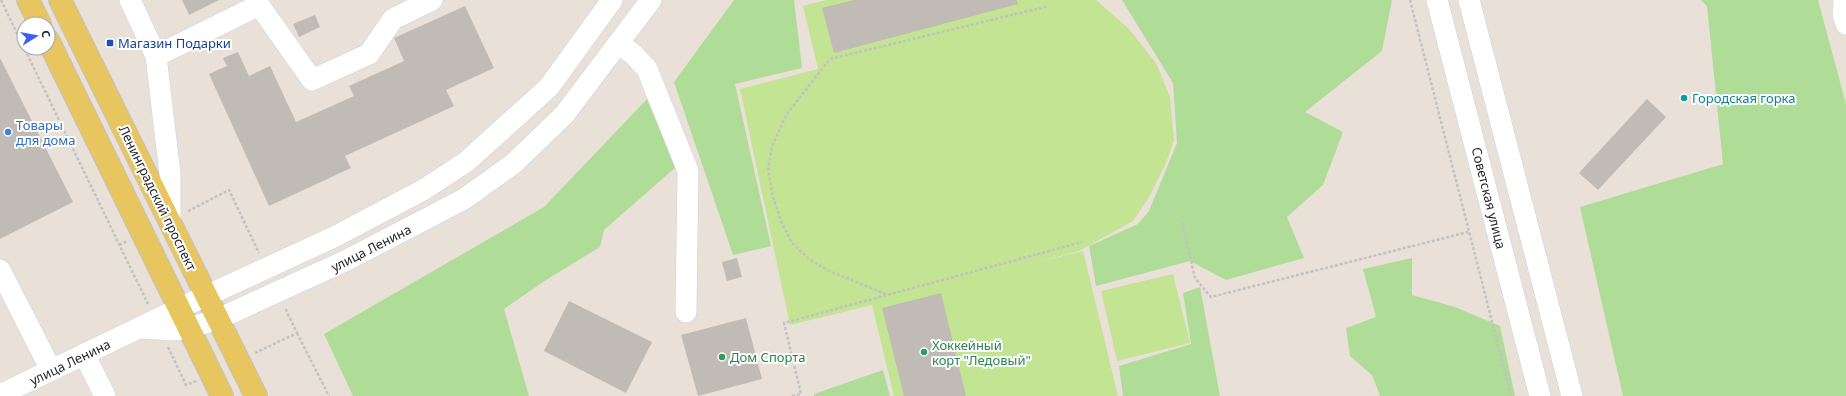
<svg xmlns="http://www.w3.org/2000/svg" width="1846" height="396" font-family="'Noto Sans',sans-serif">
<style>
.green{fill:#afdd97}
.pitch{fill:#c2e493}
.building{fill:#c1bbb5}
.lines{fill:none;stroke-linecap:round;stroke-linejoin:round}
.minor-casing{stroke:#ced1df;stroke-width:22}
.major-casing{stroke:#c2c2c2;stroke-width:24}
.path{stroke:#c2c2c2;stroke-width:2.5;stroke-dasharray:3 2;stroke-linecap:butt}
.minor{stroke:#fff;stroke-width:21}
.major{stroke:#e7c65f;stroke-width:22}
.transit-dot{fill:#1a4fb4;stroke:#fff;stroke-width:1.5}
.culture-dot{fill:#0f9aa8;stroke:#fff;stroke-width:1.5}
.shop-dot{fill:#3f7fe0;stroke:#fff;stroke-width:1.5}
.leisure-dot{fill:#2e9e5b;stroke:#fff;stroke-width:1.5}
.labels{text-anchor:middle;stroke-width:4;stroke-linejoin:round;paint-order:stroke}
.transit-label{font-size:13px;fill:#164399;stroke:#fff;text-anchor:start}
.culture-label{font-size:13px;fill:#0d838f;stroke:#fff;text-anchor:start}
.shop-label{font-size:13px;fill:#366cbe;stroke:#fff;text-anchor:start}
.street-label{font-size:13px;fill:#262626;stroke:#fff}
.leisure-label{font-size:13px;fill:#27864d;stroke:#fff;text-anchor:start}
</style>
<rect width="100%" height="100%" fill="#e9e1d8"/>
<path class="green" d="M 734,0 L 794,0 L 802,68 L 735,84 L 771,246 L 733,255 L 674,82 Z
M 1122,0 L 1392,0 L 1382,51 L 1305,112 L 1343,132 L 1323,185 L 1287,217 L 1304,258 L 1226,280 L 1190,261 L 1096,286 L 1089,246 L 1138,224 L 1149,211 L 1177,143 L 1173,83 Z
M 1701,0 L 1818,0 L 1846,104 L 1846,396 L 1623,396 L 1580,207 L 1723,164 L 1707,6 Z
M 647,99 L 676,167 L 604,230 L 600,247 L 546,280 L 504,309 L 529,396 L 353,396 L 324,334 L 544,207 Z
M 1412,258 L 1412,295 L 1455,307 L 1500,326 L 1515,396 L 1380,396 L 1372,375 L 1350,356 L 1346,328 L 1376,317 L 1363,269 Z
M 1200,287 L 1220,396 L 1123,396 L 1119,366 L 1191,344 L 1183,293 Z
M 883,370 L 890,396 L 814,396 L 814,394 Z"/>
<path class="pitch" d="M 826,0 L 1096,0 L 1129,29 L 1156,63 L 1170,97 L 1174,140 L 1166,163 L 1149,197 L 1133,221 L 1079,251 L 1030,264 L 1083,251 L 1118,396 L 894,396 L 872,305 L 790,325 L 740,89 L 818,69 L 803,6 Z
M 1173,274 L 1190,343 L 1117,361 L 1101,291 Z"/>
<path class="building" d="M 182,0 L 219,0 L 189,15 Z
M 854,0 L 1017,0 L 1018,4 L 834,53 L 822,8 Z
M 465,6 L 494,68 L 446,90 L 454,106 L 345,156 L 351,168 L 269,206 L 209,74 L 227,66 L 223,58 L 238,52 L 249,76 L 270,66 L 296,122 L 354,96 L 349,86 L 404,61 L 394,38 Z
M 315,15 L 320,27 L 299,37 L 293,24 Z
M 0,58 L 73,202 L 0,239 Z
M 1647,99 L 1666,117 L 1598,190 L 1579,173 Z
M 737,258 L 742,277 L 727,281 L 722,262 Z
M 941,293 L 966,396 L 904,396 L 882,308 Z
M 569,301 L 652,342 L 626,393 L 544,351 Z
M 746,318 L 762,379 L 698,396 L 681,335 Z"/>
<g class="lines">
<defs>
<path id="minor" d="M 130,0 L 156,56 L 170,174 L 170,220
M 1437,0 L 1540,396
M 1469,0 L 1572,396
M 1844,0 L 1843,14 L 1846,24
M 618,43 L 633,54 L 647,69 L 688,171 L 686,312
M 156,56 L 259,5 L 312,80 L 369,54 L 393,19 L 432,0
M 0,270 L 51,370
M 140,328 L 175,330 L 190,328 L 218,319 L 345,261 L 464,199 L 513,164 L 564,115 L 651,0
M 84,354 L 105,396
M 0,395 L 180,308 L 336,236 L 423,190 L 466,162 L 549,87 L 612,0"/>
<path id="major" d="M 28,0 L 40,24
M 60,0 L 256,396
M 48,40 L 222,396"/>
</defs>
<use href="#minor" class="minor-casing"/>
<use href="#major" class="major-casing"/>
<path class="path" d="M 1,0 L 148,304
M 1410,0 L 1511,396
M 188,211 L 229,190 L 259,253
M 1182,222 L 1195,278 L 1211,297 L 1468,232
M 119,245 L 128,241
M 886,294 L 829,271 L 809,259 L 792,243 L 781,221 L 773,197 L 768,170 L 772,147 L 786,115 L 830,59 L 1049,6
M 297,333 L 329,396
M 168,347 L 186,385 L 196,381
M 255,353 L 297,333 L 285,308
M 792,396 L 801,394 L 784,323 L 1082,242"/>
<use href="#minor" class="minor"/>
<use href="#major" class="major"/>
</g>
<rect class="transit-dot" x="106" y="39" width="8" height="8" rx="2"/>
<circle class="culture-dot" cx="1684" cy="98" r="4"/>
<circle class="shop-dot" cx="8" cy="132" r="4"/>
<g class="leisure-dot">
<circle cx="924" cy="352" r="4"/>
<circle cx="722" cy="357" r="4"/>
</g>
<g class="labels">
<g class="transit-label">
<text x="118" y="48">Магазин Подарки</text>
</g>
<g class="culture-label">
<text x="1692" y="103">Городская горка</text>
</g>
<g class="shop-label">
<text x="16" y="130">Товары<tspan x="16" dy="15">для дома</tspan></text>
</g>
<g class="street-label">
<text transform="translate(158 198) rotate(64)" y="5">Ленинградский проспект</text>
<text transform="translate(1489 198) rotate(76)" y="5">Советская улица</text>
<text transform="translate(371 248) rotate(-27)" y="5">улица Ленина</text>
<text transform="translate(70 362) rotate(-26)" y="5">улица Ленина</text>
</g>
<g class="leisure-label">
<text x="932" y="350">Хоккейный<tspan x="932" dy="15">корт "Ледовый"</tspan></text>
<text x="730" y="362">Дом Спорта</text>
</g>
</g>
<g transform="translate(36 36) rotate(79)"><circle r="19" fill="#ffffff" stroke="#a8a8a8"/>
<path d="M0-3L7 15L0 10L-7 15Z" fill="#3f62ee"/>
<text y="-6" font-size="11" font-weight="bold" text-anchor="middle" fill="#262626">С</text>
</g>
</svg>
